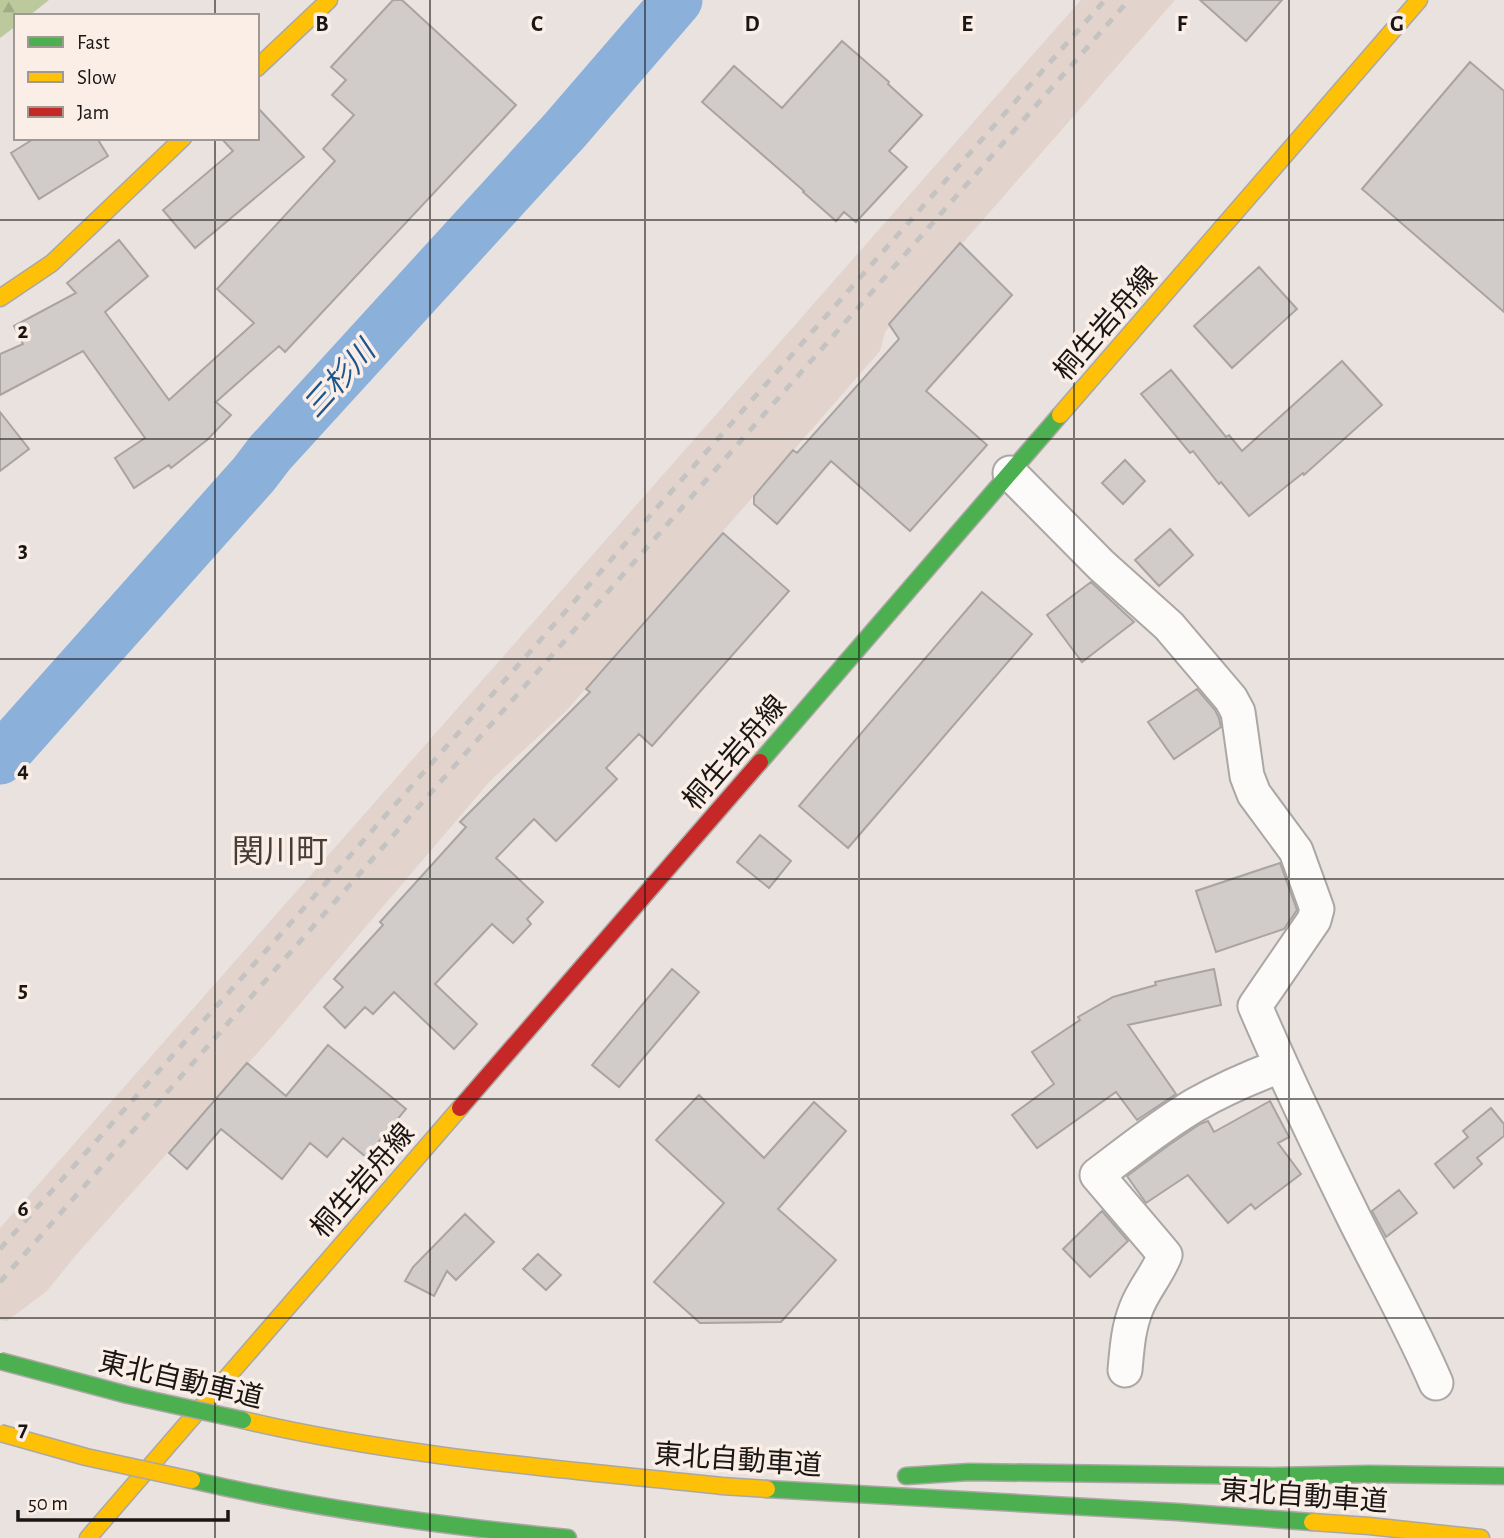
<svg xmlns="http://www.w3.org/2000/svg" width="1504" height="1538" font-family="'Alegreya Sans','Noto Sans JP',sans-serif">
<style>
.built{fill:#e2d4cc}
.forest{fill:url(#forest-firs)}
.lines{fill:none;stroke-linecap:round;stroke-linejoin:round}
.river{stroke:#8bb0da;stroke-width:51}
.building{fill:#d1ccc9;stroke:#a9a4a2;stroke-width:2}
.street-casing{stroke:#aba7a4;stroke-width:37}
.fast-casing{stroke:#aba7a4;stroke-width:19}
.slow-casing{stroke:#aba7a4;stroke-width:19}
.jam-casing{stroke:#aba7a4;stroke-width:19}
.street{stroke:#fcfbfa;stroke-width:33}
.fast{stroke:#4caf50;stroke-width:16}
.slow{stroke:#ffc107;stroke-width:16}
.jam{stroke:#c62828;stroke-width:16}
.rail{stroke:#c5c3c2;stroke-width:5;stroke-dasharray:9 9;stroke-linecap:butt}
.fast-bridge-casing{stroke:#aba7a4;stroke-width:19;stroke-linecap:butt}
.slow-bridge-casing{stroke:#aba7a4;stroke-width:19;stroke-linecap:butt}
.fast-bridge{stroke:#4caf50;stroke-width:16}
.slow-bridge{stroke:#ffc107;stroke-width:16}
.grid{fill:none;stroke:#1a1614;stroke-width:2;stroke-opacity:0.55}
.labels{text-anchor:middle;stroke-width:7;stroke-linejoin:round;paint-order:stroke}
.street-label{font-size:28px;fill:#1a1614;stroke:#faeee7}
.water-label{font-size:30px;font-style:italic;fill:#1c568f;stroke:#faeee7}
.quarter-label{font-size:32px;fill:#463d37;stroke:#faeee7}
.grid-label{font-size:23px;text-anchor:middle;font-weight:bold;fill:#1a1614;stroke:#faeee7;stroke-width:7;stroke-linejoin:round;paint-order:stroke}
</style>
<defs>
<pattern id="forest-firs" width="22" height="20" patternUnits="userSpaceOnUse" patternTransform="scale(1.75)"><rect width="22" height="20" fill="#bbc99d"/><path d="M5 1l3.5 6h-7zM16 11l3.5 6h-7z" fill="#a0ac86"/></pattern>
</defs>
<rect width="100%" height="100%" fill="#e9e2de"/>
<path class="built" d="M 1081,0 L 1175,0 L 885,332 L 880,351 L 566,711 L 490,781 L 270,1039 L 76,1255 L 47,1291 L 7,1321 L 0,1320 L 0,1228 Z"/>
<path class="forest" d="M 0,0 L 49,0 L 29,16 L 16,16 L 16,26 L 0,38 Z"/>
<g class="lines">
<path class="river" d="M 0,759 L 254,474 L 270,453 L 565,130 L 677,0"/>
</g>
<path class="building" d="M 393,0 L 402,0 L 516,105 L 285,352 L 279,346 L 216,402 L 231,415 L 207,440 L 171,468 L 169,465 L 134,488 L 115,458 L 145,438 L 83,351 L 0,395 L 0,354 L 23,344 L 14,326 L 76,293 L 67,283 L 119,240 L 148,276 L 105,312 L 169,400 L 254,323 L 217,289 L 335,161 L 323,149 L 354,115 L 332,95 L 346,80 L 331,67 Z
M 1200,0 L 1282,0 L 1246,41 Z
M 842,41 L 889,82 L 888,84 L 922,115 L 889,151 L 907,167 L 856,222 L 844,212 L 836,221 L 803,192 L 804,191 L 702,102 L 734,66 L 782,108 Z
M 1470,62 L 1504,91 L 1504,312 L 1362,189 Z
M 257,107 L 304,157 L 195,248 L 163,210 L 233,151 L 221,138 L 257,138 Z
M 35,138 L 97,138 L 108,156 L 39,199 L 11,153 Z
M 960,243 L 1012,295 L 926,391 L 987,445 L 910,531 L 831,461 L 777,524 L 754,504 L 754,496 L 793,450 L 797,453 L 899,339 L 889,324 Z
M 1259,267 L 1297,309 L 1232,368 L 1194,326 Z
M 1342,361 L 1382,405 L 1304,475 L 1303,473 L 1249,516 L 1221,482 L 1219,484 L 1193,451 L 1190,453 L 1141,394 L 1171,370 L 1226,437 L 1229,435 L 1242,451 Z
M 0,412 L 29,449 L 0,471 Z
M 1125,460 L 1145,481 L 1123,504 L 1102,483 Z
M 1170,529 L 1193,555 L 1159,586 L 1135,560 Z
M 723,533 L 789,591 L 652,746 L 639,734 L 606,768 L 617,779 L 556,841 L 534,819 L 496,858 L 543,902 L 527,919 L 531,924 L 513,943 L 492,924 L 435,984 L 477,1024 L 454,1049 L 394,992 L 373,1014 L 365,1007 L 345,1028 L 324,1007 L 343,987 L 334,979 L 383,925 L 380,922 L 466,827 L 460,822 L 590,692 L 586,689 Z
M 1091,582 L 1134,622 L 1082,662 L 1047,615 Z
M 982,592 L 1032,634 L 848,848 L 799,806 Z
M 1197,689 L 1215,710 L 1219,718 L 1221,727 L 1174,759 L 1148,722 Z
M 760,835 L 791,861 L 769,888 L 737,862 Z
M 1280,863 L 1297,910 L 1284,929 L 1216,952 L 1196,891 Z
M 672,969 L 699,992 L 619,1087 L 592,1065 Z
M 1214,969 L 1221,1005 L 1128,1025 L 1176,1094 L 1137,1120 L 1116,1092 L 1037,1148 L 1012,1115 L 1054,1084 L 1032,1052 L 1080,1020 L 1078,1017 L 1113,997 L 1156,985 L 1155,982 Z
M 328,1045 L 406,1109 L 366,1157 L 343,1138 L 327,1157 L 310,1143 L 282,1179 L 221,1129 L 187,1169 L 169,1153 L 247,1063 L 286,1096 Z
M 699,1095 L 764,1158 L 814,1102 L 846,1131 L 778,1209 L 836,1260 L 781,1322 L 700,1323 L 654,1282 L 724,1203 L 656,1140 Z
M 1270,1101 L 1289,1137 L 1278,1143 L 1301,1174 L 1255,1209 L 1251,1204 L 1228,1223 L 1188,1175 L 1146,1203 L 1127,1176 L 1169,1145 L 1200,1124 L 1208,1121 L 1214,1132 Z
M 1491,1108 L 1504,1124 L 1504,1136 L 1477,1158 L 1482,1164 L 1454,1188 L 1435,1164 L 1468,1137 L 1463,1131 Z
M 1399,1190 L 1417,1213 L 1386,1237 L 1372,1211 Z
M 1102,1211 L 1128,1241 L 1090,1277 L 1063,1249 Z
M 465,1214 L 494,1242 L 456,1280 L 447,1271 L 434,1296 L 405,1281 L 413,1267 Z
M 538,1254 L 561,1275 L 546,1290 L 523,1269 Z"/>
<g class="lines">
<defs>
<path id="street" d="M 1010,473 L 1101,565 L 1169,626 L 1231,699 L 1238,712 L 1247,776 L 1254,794 L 1296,851 L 1317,909 L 1314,920 L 1255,1006 C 1286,1078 1320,1149 1355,1220 C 1382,1274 1412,1327 1436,1383
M 1125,1370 C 1127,1349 1128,1329 1136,1309 C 1143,1290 1157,1275 1165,1255 L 1155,1243 L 1097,1175 C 1129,1151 1161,1125 1195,1105 C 1223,1089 1251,1077 1280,1066"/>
<path id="fast" d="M 760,762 L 1060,415
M 906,1476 L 969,1472 L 1276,1476 L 1369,1474 L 1504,1476
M 192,1480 C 316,1509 441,1526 568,1538
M 767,1489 L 1177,1512 L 1312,1522"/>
<path id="slow" d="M 257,68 L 329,0
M 0,298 L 52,263 L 183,138
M 1060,415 L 1419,0
M 243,1420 C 400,1457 562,1469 722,1486 L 767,1489
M 1312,1522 L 1369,1526 L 1481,1538
M 88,1538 L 460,1108"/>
<path id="jam" d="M 460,1108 L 760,762"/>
</defs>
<use href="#street" class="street-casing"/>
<use href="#fast" class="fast-casing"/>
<use href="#slow" class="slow-casing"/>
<use href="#jam" class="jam-casing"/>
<use href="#street" class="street"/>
<use href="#fast" class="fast"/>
<use href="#slow" class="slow"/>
<use href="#jam" class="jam"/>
<path class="rail" d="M 0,1249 L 280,935 L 1105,0
M 0,1282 L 1129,0"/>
<defs>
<path id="fast-bridge" d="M 0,1361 L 128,1395 L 243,1420"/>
<path id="slow-bridge" d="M 0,1433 L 86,1457 L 192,1480"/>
</defs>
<use href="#fast-bridge" class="fast-bridge-casing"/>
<use href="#slow-bridge" class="slow-bridge-casing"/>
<use href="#fast-bridge" class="fast-bridge"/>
<use href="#slow-bridge" class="slow-bridge"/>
</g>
<path class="grid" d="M 215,0 L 215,16M 430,0 L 430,1538M 645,0 L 645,1538M 859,0 L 859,1538M 1074,0 L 1074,1538M 1289,0 L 1289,1538M 215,138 L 215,1538M 0,220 L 1504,220M 0,439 L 1504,439M 0,659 L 1504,659M 0,879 L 1504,879M 0,1099 L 1504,1099M 0,1318 L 1504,1318"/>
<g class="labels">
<g class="street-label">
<text transform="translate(1105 323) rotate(-49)" y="10">桐生岩舟線</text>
<text transform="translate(734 752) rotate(-49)" y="10">桐生岩舟線</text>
<text transform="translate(362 1180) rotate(-49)" y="10">桐生岩舟線</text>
<text transform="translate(181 1379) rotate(13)" y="10">東北自動車道</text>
<text transform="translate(738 1459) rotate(4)" y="10">東北自動車道</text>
<text transform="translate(1304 1495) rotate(4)" y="10">東北自動車道</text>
</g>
<g class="water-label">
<text transform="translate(339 379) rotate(-48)" y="10">三杉川</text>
</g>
<g class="quarter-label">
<text x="280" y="862">関川町</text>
</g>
</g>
<g class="grid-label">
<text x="322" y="31">B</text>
<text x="537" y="31">C</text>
<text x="752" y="31">D</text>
<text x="967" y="31">E</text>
<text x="1182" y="31">F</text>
<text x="1397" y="31">G</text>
<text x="23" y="338">2</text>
<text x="23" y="557">3</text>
<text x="23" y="777">4</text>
<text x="23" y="997">5</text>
<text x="23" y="1216">6</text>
<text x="23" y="1436">7</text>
</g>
<rect x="14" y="14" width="245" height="126" fill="#faeee7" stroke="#a09893" stroke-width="2"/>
<rect x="28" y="37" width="35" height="10" fill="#4caf50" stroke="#a09893" stroke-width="2"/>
<text x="77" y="49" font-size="21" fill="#1a1614">Fast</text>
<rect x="28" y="72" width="35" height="10" fill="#ffc107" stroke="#a09893" stroke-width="2"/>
<text x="77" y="84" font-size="21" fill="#1a1614">Slow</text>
<rect x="28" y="107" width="35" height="10" fill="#c62828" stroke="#a09893" stroke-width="2"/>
<text x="77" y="119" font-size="21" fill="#1a1614">Jam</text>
<path d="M18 1510v10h210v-10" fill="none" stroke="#1a1614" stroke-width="3.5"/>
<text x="28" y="1510" font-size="21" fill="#1a1614" stroke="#faeee7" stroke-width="5" paint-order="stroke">50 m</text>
</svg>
